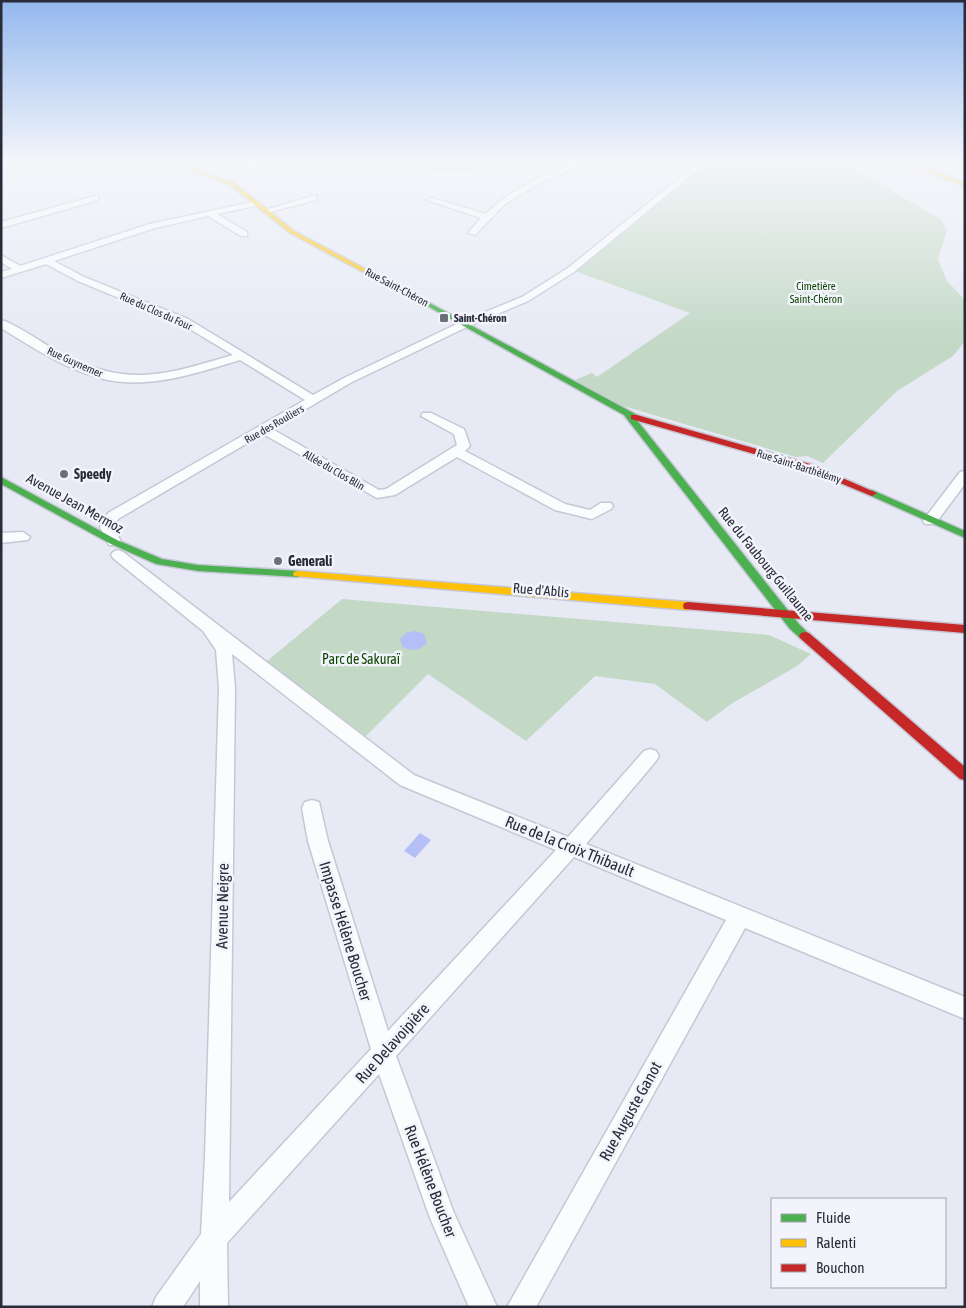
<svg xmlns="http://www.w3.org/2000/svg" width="966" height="1308" font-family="'Asap Condensed',sans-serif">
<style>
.green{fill:#c3d8c5}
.forest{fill:#b0d1b0}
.water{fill:#b4bff8}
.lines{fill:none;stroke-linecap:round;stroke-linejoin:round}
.street-casing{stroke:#c5c8d4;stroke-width:3}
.fast-casing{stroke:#c5c8d4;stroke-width:3}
.slow-casing{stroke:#c5c8d4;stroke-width:3}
.jam-casing{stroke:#c5c8d4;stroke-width:3}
.street{fill:#fbfcfe;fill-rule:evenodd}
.fast{fill:#4caf50;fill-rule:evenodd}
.slow{fill:#ffc107;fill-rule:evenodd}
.jam{fill:#c62828;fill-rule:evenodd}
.poi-dot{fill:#6c6e7a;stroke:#f2f3fb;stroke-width:2}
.labels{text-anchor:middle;stroke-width:5;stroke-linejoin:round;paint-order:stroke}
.far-park-label{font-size:11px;fill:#0d4700;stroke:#f2f3fb}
.far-street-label{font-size:11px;fill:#292b38;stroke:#f2f3fb}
.far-poi-label{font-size:11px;font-weight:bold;fill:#292b38;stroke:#f2f3fb;text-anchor:start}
.poi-label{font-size:14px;font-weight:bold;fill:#292b38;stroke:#f2f3fb;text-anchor:start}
.street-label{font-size:14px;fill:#292b38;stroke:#f2f3fb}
.park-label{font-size:14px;fill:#0d4700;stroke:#f2f3fb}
.near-street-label{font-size:16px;fill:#292b38;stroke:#f2f3fb}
</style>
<rect width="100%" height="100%" fill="#e7eaf5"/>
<path class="green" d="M 488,161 L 532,161 L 497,174 L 473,167 Z
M 708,161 L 841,161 L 940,219 L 947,230 L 938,259 L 947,281 L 965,300 L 965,341 L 953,356 L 897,391 L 823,463 L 807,456 L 796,457 L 620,405 L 575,380 L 592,373 L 597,377 L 690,313 L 575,271 Z
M 342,599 L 769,635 L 811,654 L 797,666 L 731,704 L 707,722 L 655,684 L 595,676 L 526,741 L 428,674 L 366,736 L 266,662 Z"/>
<path class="forest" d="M 407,161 L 493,161 C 487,164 481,168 475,170 C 461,175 428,169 411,168 L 414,163 Z"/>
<path class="water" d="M 415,631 L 424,634 L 427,643 C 420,651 410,652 402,646 L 400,639 L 406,633 Z
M 420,833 L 431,840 L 415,858 L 404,851 Z"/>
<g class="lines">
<defs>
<path id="street" d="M 584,161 L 595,161 L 541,182 L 505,204 L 475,235 L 468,233 L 481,218 L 427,200 L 431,198 L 486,214 C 513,186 548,174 584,161 Z
M 700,161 L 708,161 L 574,272 L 528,301 L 469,326 L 352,382 L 272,429 L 379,490 L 386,489 L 457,445 L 454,434 L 421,416 L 423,413 L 431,413 L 464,429 L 470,446 L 465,451 L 565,504 L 590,510 L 601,503 L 611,503 L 613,506 L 611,509 L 592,519 L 555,510 L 457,457 L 395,495 L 377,498 L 263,434 L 118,519 L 114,527 L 121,542 L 119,545 L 109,545 L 100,527 L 108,513 L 305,400 L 240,360 C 203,371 163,385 123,382 C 80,379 37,350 1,328 L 1,320 C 18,325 45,345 62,354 C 128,388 165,375 233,355 L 180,323 L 78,281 L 46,264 L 1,278 L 1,272 L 12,269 L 1,262 L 1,255 L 20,266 L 150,224 L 257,201 L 261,203 L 260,205 L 217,214 L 247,232 L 247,236 L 241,236 L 208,216 L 155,228 L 54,261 L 84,277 L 188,319 L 313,395 L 344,378 L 461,322 L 522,297 L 568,268 Z
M 95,196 L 98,196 L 98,200 L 1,228 L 1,222 Z
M 313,196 L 316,196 L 316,200 L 266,213 L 262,211 Z
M 965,471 L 965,484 L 935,524 L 925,524 L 923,521 L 925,518 L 960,472 Z
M 23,532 L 30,537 L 28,540 L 1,543 L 1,533 Z
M 118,550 L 123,552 L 414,775 L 568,837 L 644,751 L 650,749 L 656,751 L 659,756 L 656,761 L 586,844 L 965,997 L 965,1019 L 745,928 L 536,1307 L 507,1307 L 726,920 L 574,857 L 396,1056 L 454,1213 L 497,1307 L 469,1307 L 430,1218 L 379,1074 L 227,1243 L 228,1307 L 200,1307 L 200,1281 L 183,1307 L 152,1307 L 156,1297 L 201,1234 L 205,1157 L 219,688 L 216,650 L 203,631 L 113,558 L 111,555 L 113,552 ZM 232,654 L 400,785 L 556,850 L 388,1031 L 328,841 L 319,802 L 312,800 L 305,802 L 302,808 L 308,841 L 371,1049 L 229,1202 L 235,688 Z"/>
<path id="fast" d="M 422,301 L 426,301 L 637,415 L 638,417 L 636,419 L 798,623 L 811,636 L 809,639 L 801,639 L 790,629 L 624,415 L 422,303 Z
M 1,477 L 117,540 L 162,559 L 198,565 L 298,571 L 303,574 L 298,577 L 198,571 L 156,564 L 111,544 L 1,484 Z
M 872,490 L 965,531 L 965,538 L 869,495 L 869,491 Z"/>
<path id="slow" d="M 165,161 L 173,161 L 234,183 L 294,231 L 427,302 L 422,303 L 290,233 L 230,185 Z
M 903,161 L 910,161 L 965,183 L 965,187 Z
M 298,571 L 688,602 L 693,606 L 688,610 L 294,576 L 293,574 L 294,572 Z"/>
<path id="jam" d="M 631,415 L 637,415 L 810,464 L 877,493 L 872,496 L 869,495 L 804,468 L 631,419 Z
M 688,602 L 965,625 L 965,633 L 684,609 L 683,606 L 684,603 Z
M 805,632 L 809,633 L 965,767 L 965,780 L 960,779 L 801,639 L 799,636 L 801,633 Z"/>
</defs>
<use href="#street" class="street-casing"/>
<use href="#fast" class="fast-casing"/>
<use href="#slow" class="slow-casing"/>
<use href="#jam" class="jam-casing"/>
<use href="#street" class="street"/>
<use href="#fast" class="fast"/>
<use href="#slow" class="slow"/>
<use href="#jam" class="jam"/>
</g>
<linearGradient id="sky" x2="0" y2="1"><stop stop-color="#93b8ee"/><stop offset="0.47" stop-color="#f4f6fa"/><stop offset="1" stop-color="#f4f6fa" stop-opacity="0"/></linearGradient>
<rect width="966" height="344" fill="url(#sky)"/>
<g class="poi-dot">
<rect x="439" y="313" width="10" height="10" rx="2.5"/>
<circle cx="64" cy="474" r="5"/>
<circle cx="278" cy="561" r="5"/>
</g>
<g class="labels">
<g class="far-park-label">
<text x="816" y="290">Cimetière<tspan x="816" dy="13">Saint-Chéron</tspan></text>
</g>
<g class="far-street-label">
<text transform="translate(397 287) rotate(28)" y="4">Rue Saint-Chéron</text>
<text transform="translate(156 311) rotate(24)" y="4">Rue du Clos du Four</text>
<text transform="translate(75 362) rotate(24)" y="4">Rue Guynemer</text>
<text transform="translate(274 424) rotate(-30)" y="4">Rue des Rouliers</text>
<text transform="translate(799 466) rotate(18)" y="4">Rue Saint-Barthélémy</text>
<text transform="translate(334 470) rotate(30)" y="4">Allée du Clos Blin</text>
</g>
<g class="far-poi-label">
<text x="454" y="322">Saint-Chéron</text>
</g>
<g class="poi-label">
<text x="74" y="479">Speedy</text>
<text x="288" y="566">Generali</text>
</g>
<g class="street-label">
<text transform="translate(75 503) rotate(29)" y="5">Avenue Jean Mermoz</text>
<text transform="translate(766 564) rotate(51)" y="5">Rue du Faubourg Guillaume</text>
<text transform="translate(541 590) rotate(5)" y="5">Rue d'Ablis</text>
</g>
<g class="park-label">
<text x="361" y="664">Parc de Sakuraï</text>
</g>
<g class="near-street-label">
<text transform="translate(570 846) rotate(22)" y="6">Rue de la Croix Thibault</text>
<text transform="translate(222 906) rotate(-89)" y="6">Avenue Neigre</text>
<text transform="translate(346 931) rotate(73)" y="6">Impasse Hélène Boucher</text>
<text transform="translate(392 1043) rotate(-48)" y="6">Rue Delavoipière</text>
<text transform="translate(630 1111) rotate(-61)" y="6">Rue Auguste Ganot</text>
<text transform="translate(431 1181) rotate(69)" y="6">Rue Hélène Boucher</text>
</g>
</g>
<rect width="966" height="1308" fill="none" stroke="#292b38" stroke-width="5"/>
<rect x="771" y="1198" width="175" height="90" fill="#f2f3fb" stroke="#a2a3ad"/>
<rect x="781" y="1214" width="25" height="8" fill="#4caf50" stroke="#a2a3ad"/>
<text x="816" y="1223" font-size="15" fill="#292b38">Fluide</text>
<rect x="781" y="1239" width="25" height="8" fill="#ffc107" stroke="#a2a3ad"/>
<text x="816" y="1248" font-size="15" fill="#292b38">Ralenti</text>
<rect x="781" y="1264" width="25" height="8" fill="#c62828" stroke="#a2a3ad"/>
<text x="816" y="1273" font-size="15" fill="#292b38">Bouchon</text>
</svg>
